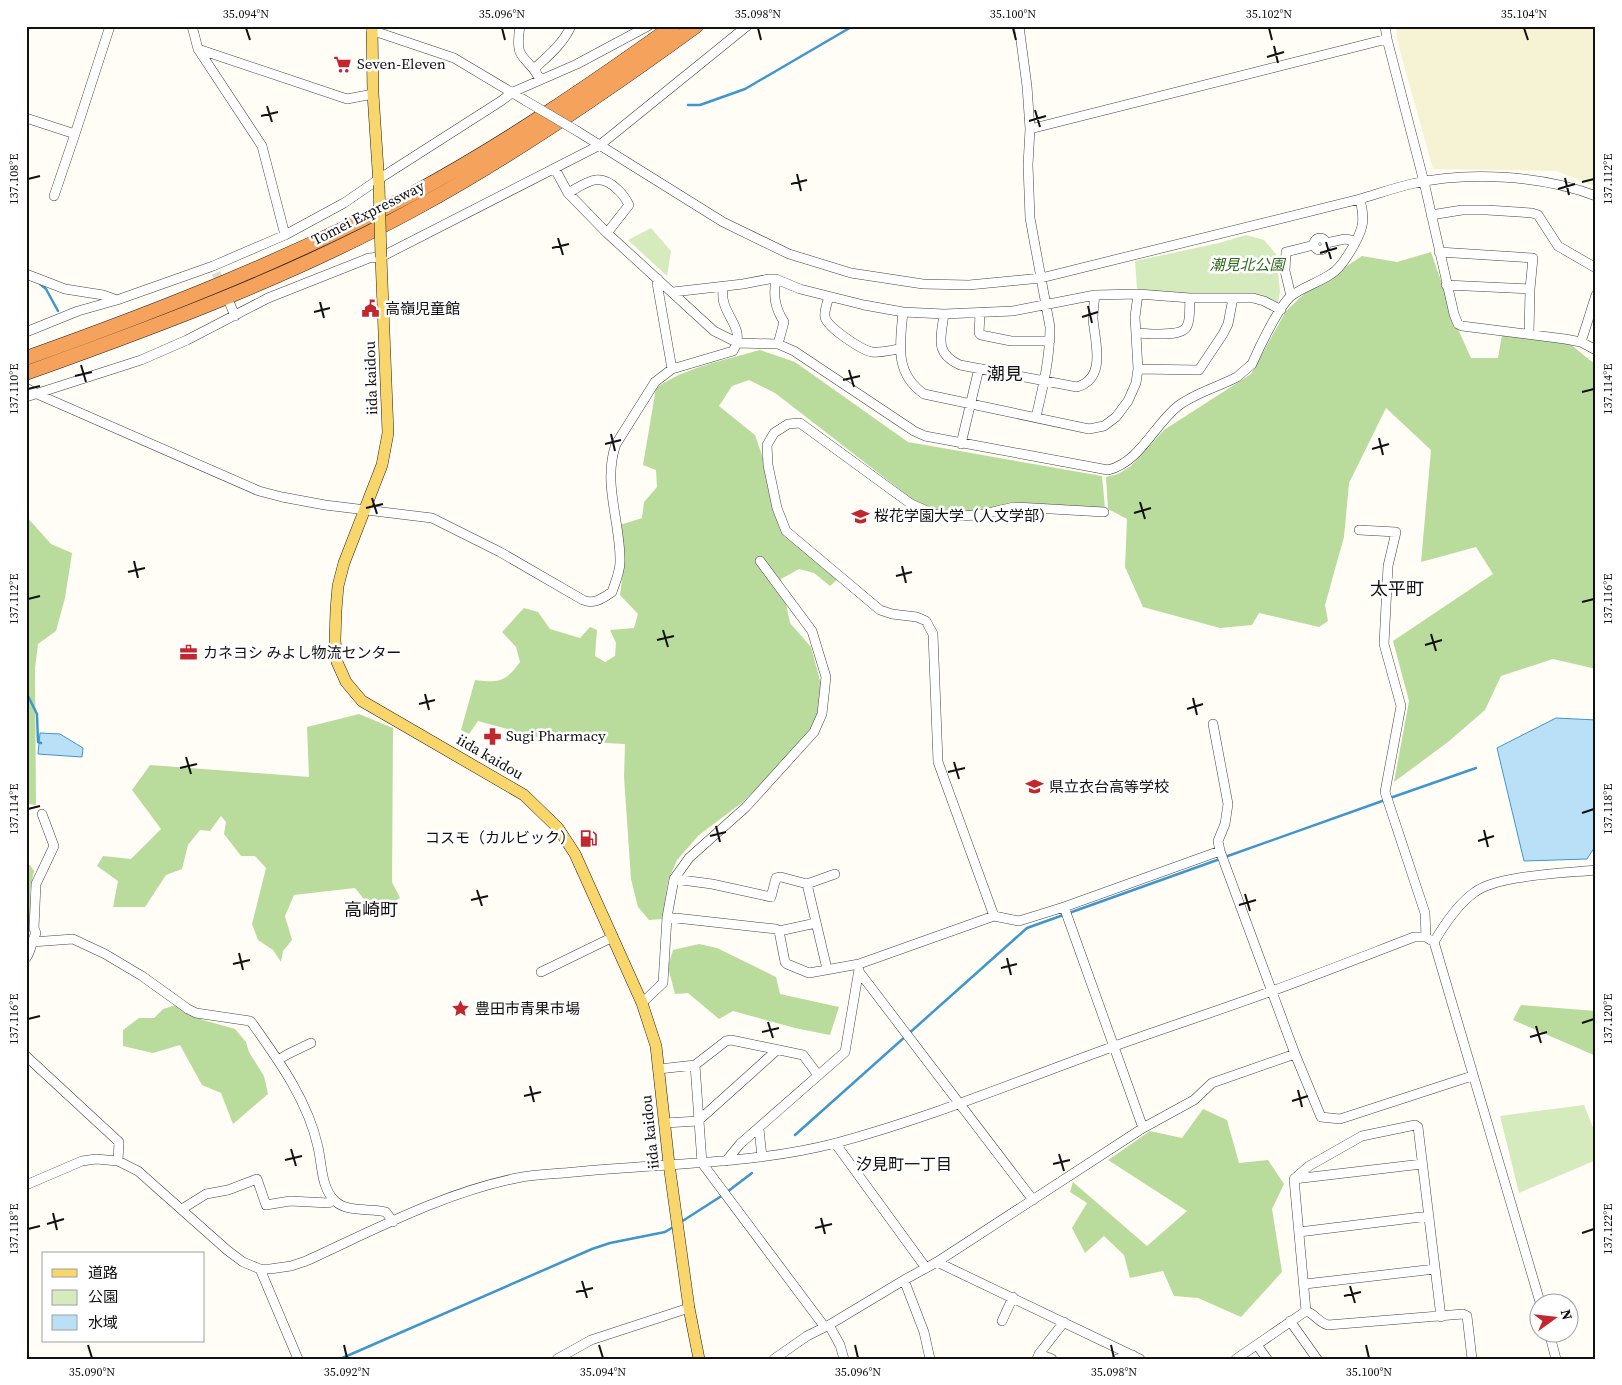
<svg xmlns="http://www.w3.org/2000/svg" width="1622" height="1385" font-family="'Source Serif 4','Noto Sans JP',serif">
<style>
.farmland{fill:#f6f3d4}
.green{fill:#d5ebbd}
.forest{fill:#b9dc9c}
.water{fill:#b9e0f7;stroke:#3f96cf}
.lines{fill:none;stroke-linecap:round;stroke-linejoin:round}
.stream{stroke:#3f96cf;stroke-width:2.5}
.minor-tunnel{stroke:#dbdad3;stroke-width:9;stroke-dasharray:9 4.5;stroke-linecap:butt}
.minor-casing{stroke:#444;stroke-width:10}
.major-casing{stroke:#222;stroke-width:12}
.highway-casing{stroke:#222;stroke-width:15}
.minor{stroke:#fff;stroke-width:9}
.major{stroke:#f9d66b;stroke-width:11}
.highway{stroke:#f5a25d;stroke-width:14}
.minor-bridge-casing{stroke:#444;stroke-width:10;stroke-linecap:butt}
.major-bridge-casing{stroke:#222;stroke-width:12;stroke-linecap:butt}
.minor-bridge{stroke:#fff;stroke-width:9}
.major-bridge{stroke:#f9d66b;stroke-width:11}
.ticks{fill:none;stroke:#111;stroke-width:2}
.labels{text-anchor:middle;stroke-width:5;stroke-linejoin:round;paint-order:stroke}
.poi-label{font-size:15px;fill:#111;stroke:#fff;text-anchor:start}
.street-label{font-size:15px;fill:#111;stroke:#fff}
.park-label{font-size:15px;font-style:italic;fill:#2f6b1f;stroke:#fff}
.neighbourhood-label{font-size:16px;fill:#111;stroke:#fff}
.quarter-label{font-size:18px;fill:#111;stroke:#fff}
.neatline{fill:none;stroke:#111;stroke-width:2}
.ticks-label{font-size:12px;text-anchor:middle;fill:#111}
</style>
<rect width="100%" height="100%" fill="#fffdf5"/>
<path class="farmland" d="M 1396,26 L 1596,26 L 1596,187 L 1557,171 L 1433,169 L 1397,40 Z"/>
<path class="green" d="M 651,228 L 671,251 L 667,276 L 628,240 Z
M 1246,235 L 1264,240 L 1276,254 L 1280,291 L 1278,304 L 1137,289 L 1135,261 L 1219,243 Z
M 1584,1105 L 1596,1135 L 1596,1160 L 1519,1193 L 1500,1116 Z"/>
<path class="forest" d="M 1431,252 L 1457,327 L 1471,358 L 1498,358 L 1502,335 L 1570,344 L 1596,365 L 1596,669 L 1553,659 L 1501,676 L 1485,710 L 1448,742 L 1394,782 L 1409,701 L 1393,641 L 1493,574 L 1476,547 L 1421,562 L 1431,450 L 1386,408 L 1349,483 L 1344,537 L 1325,605 L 1328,621 L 1319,627 L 1259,613 L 1252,625 L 1220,628 L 1143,607 L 1125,567 L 1127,519 L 1108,509 L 1106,477 L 1118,474 L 1131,466 L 1164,430 L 1251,374 L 1286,311 L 1304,294 L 1362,256 L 1397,262 Z
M 760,350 L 795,362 L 908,442 L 1102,476 L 1105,508 L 1016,502 L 976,512 L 935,512 L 916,502 L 775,393 L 749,380 L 732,386 L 719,406 L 755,435 L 764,461 L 774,511 L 784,536 L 838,579 L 830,586 L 814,573 L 799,569 L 781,579 L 790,623 L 811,647 L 821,684 L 817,720 L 797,749 L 743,802 L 699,835 L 677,860 L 668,881 L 662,919 L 649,920 L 638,907 L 631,879 L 624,777 L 625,744 L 547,740 L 478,721 L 469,734 L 461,730 L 475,680 C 498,683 506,682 520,662 L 516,647 L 502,632 L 524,608 L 538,612 L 550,629 L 580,638 L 590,627 L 597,630 L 595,656 L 605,662 L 615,656 L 616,643 L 610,630 L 634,628 L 638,614 L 620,595 L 624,563 L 620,525 L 642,518 L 644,502 L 657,487 L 656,470 L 643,465 L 656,388 C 686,367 725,360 760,350 Z
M 26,516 L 51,544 L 72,553 L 65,598 L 56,631 L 38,644 L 35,668 L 36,805 L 26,804 Z
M 359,714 L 393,728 L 392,882 L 400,898 L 376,914 L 355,888 L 294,895 L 285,916 L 292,940 L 283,951 L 281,962 L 273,950 L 258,940 L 252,924 L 266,868 L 255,856 L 241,856 L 224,834 L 226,822 L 221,816 L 210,831 L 200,830 L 188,845 L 182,869 L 166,875 L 145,907 L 113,907 L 118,881 L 97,866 L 103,856 L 131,859 L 161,829 L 132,790 L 150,765 L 309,777 L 307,727 Z
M 26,864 L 30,865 L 34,871 L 30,890 L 31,932 L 26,932 Z
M 699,944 L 717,948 L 776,977 L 780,994 L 839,1007 L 830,1035 L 795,1028 L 733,1011 L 719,1019 L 688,993 L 675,994 L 668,967 L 673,950 Z
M 176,1005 L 203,1020 L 235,1029 L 246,1042 L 249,1052 L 264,1076 L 268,1094 L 233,1124 L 221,1093 L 202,1085 L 180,1045 L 153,1053 L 123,1046 L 123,1030 L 139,1018 L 154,1018 L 163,1009 Z
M 1521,1005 L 1596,1011 L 1596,1056 L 1513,1020 Z
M 1203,1109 L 1227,1120 L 1239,1163 L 1268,1160 L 1284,1184 L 1272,1209 L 1282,1272 L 1241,1317 L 1198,1298 L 1174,1296 L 1163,1271 L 1130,1278 L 1124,1255 L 1104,1236 L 1085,1253 L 1072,1228 L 1087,1203 L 1070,1192 L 1073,1182 L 1147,1246 L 1187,1211 L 1108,1160 L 1150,1131 L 1182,1138 Z"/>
<path class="water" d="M 1556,718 L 1596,720 L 1596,845 L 1587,859 L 1524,861 L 1497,748 Z
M 40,733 L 60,734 L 83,748 L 82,757 L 38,754 Z"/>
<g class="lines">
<path class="stream" d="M 688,105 L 700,105 L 745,89 L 853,26
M 40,284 L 46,289 L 58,311
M 26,692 L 37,714 L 38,742 L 41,743
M 1390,798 L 1476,768
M 1225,857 L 1385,800
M 795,1135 L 1027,928 L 1220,859
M 727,1192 L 752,1173
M 681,1222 L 723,1195
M 340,1359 L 592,1249 L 610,1243 L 665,1232 L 675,1226"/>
<path class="minor-tunnel" d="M 216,273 L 223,288"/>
<defs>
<path id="minor" d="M 192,26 L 198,49 L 262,146 L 285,235
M 520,26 C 514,63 526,53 540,79
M 1019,26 L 1027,86 L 1030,129 L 1028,165 L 1030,218 L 1050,327 C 1050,358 1043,387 1036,417
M 1385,26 L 1387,39 L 1424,182 L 1454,314 L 1458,324 L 1462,326 L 1565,339 L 1581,342 L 1596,350
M 371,30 L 454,58 L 526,101
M 198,49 L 347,99 L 373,94
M 534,69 C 548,56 563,44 571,26
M 26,118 L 75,134
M 1030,129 L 1387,39
M 577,131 L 723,222 L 789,254 L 851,273 L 923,284 L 969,285 L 1041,278 L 1360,199 C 1377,194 1394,188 1411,184 C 1467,171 1542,175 1596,196
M 555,169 L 568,193 L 607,233 L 714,331 L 738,343 L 778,344 L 794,351 L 914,431 L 925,436 L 1108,470 C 1139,463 1154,425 1178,406 C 1195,393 1218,387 1237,377 L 1252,364 C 1259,348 1278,308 1290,297 C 1300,288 1320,282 1331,274 C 1342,268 1359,239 1362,226 C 1364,217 1362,208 1360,199
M 568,193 C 586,183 599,171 617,189 C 623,194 626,199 629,205 L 607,233
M 54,196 L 75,134 L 110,26
M 1431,215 L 1462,210 L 1487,210 L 1532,213 L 1538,215 L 1558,246 L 1596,268
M1314 244a6 6 0 1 1 12 0a6 6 0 1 1-12 0Z
M 1326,243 L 1345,239 L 1356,241
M 1439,252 L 1533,258 L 1530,289 L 1529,334
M 26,274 L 65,289 L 103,295 L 117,300
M 658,279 L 657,283 L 672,369
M 776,279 C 773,296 775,308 784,322 L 778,344
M 1446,285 L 1530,289
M 673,292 L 743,284 L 769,279 L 776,279 L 800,289 L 864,305 L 903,312 L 944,314 L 1013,311 L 1095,295 L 1138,294 L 1190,298 L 1253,298 L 1264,301 L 1281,310
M 1291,296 L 1285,271 L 1286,252 L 1314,245
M 829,297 C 827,303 824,311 825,317 C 827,327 861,350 872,352 C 881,353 891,350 900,349
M 230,304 L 235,316
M 903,312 C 900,344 894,373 924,394 L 1089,429 L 1104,426 L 1116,417 L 1128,401 L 1136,383 L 1138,369 L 1135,317 L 1138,294
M 944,314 C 941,338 934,353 960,365 L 1077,387 C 1107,378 1095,342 1093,319 C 1093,311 1094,303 1095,295
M 980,314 L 979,333 L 981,335 L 1011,341 L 1050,341
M 26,332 L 78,311 L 117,300 L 213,266 L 285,235 L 344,203 L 379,179 L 501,101 L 513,92 L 577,64 L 648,26
M 1136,333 C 1147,333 1182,338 1187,326 C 1191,319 1189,306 1190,298
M 1581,342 L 1596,295
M 1138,369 L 1199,370 L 1223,334 L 1228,324 L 1233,298
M 26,388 L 37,394 L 259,491 L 282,497 L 325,505 L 432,518 L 500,552 L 583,600 C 594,605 603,598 612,592 C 615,583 620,572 620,562 C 621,523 602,483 616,444 L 655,382 L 672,369 L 733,351 C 745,331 729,321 724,303 C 722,298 723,292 723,287
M 26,397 L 141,360 L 187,340 L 268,298 L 369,258 L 381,257 L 600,145 L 747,26
M 961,444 L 979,368
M 1359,530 L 1396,532 L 1388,566 L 1384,644 L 1401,706 L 1385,792 L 1425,913 L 1426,937
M 1213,724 L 1228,804 L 1225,824 L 1218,841 L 1220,851 L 1295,1054 L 1321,1117 L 1340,1119 L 1472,1076
M 674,879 L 712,884 L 771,897 L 776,878 L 781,877 L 807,884
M 1064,907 L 1143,1128
M 994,916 L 938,762 L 933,634 L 926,621 L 917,617 L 892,614 L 880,610 L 786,531 L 777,508 L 768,465 L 767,445 L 774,433 L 788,424 L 800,423 L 911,504 L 934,514 L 957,516 L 979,515 L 1014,507 L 1104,512
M 667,917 L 776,929 L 779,931 L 785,962 L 787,964 L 809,973 L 859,964 L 994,916 L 1019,921 L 1064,907 L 1220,851
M 779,931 L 816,923
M 32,942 L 73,939 L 105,954 L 142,976 L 188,1009 L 196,1013 L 250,1021 L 252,1023 C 279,1061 308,1101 318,1147 C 322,1164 321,1188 335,1201 C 348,1213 370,1208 386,1212 L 393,1222
M 1434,942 C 1444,925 1459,903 1475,892 C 1497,875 1567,873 1596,870
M 26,958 C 32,950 31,942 36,933 L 34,928 L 36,884 L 54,846 L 42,814
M 827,969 L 807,884 L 835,874
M 541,972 L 613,937
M 860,973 L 1033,1200
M 642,1003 L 663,983 L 667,917 L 674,879 L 689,858 L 746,807 L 814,732 L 822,714 L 826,677 L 812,631 L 760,561
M 26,1056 L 119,1142 L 118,1161
M 278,1060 L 288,1054 L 311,1043
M 695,1065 L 702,1163 L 824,1326
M 659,1069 L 695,1065 L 726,1041 L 731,1040 L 803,1055 L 818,1075
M 665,1123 L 698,1121 L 777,1050
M 759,1129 L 762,1157
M 835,1143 L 926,1268
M 726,1161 L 740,1144 L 845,1052 L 859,969
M 1294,1179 L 1422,1164
M 26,1185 L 82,1161 L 96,1159 L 118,1161 L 138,1171 L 227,1250 L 243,1262 L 260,1269 L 270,1269 L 291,1266 L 306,1261 C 374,1230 443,1193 517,1178 C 536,1174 556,1174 575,1172 C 662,1163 751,1165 836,1143 C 926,1119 1013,1083 1101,1051 C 1158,1030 1215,1012 1272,991 C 1319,974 1367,955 1414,937 L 1426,937 L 1434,942 L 1540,1302
M 182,1209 L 206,1194 L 228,1190 L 257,1179 L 266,1205 L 290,1201 L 329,1203 L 333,1199
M 1299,1232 L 1429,1216
M 937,1262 L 1140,1359
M 260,1269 L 298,1359
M 904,1280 L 924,1332 L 930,1359
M 1305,1284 L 1435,1269
M 1306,1311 L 1294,1179 L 1309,1166 L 1362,1136 L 1415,1125 L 1418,1127 L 1441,1317
M 1306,1311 C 1315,1314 1319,1323 1328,1325 L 1463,1314 L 1467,1316 L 1472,1359
M 1002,1321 L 1013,1297
M 1290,1321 L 1317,1359
M 829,1325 L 840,1345 L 844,1359
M 1549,1332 L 1556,1359
M 1257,1345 L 1267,1359
M 1039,1354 L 1052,1359
M 557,1359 L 591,1340 L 689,1308
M 774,1359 L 807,1336 L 829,1325 L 904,1280 L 937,1262 L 1143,1128 L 1194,1100 L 1212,1083 L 1295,1054
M 1037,1359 L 1039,1354 L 1064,1322
M 1117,1359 L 1133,1355
M 1236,1359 L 1306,1311"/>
<path id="major" d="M 372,26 L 373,94 L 379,185
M 381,257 L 388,433 L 382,465 L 344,563 L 338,586 L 336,610 L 335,640 L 337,662 L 346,682 L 362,701 L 524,795 L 558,828 L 575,854 L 642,1003 L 656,1046 L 669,1164 L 689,1308 L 699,1359"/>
<path id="highway" d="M 26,358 C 158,311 288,260 412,194 C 503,145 589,86 673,26
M 26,373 C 160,325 294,275 418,207 C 515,154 607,91 696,26"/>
</defs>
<use href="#minor" class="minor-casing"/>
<use href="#major" class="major-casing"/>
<use href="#highway" class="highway-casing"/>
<use href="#minor" class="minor"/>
<use href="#major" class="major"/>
<use href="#highway" class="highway"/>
<defs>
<path id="minor-bridge" d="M 526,101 L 577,131"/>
<path id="major-bridge" d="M 379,185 L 381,257"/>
</defs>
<use href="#minor-bridge" class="minor-bridge-casing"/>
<use href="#major-bridge" class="major-bridge-casing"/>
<use href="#minor-bridge" class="minor-bridge"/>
<use href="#major-bridge" class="major-bridge"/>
</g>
<path class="ticks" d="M 246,28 L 250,40M 502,28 L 505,40M 758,28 L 761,40M 1013,28 L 1016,40M 1269,28 L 1272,40M 1524,28 L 1528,40M 1274,46 L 1278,63M 1267,57 L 1284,52M 267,106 L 272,122M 1035,110 L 1040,127M 261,116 L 278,112M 1029,121 L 1046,116M 797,174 L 801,191M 1565,178 L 1569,195M 28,179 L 40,176M 1582,182 L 1594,179M 791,184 L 807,180M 1558,189 L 1575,184M 558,238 L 563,255M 1326,242 L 1331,259M 552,248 L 569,244M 1320,253 L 1337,248M 320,302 L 324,318M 1088,306 L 1092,323M 314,312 L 330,308M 1082,317 L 1098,312M 81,365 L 86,382M 849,370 L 854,387M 75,376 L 92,372M 843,380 L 860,376M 28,389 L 40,386M 1582,392 L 1594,389M 611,434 L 615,451M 1379,438 L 1383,455M 605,444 L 621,440M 1372,449 L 1389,444M 372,498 L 377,514M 1140,502 L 1145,519M 366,508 L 383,504M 1134,513 L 1151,508M 134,561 L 138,578M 902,566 L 906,583M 128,572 L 145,568M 896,576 L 912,572M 28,599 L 40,596M 1582,602 L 1594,599M 663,630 L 668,647M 1431,634 L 1436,651M 657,640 L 674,636M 1425,645 L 1442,640M 425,694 L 429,710M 1193,698 L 1197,715M 419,704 L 435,700M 1187,709 L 1203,704M 186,757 L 191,774M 954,762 L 959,779M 180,768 L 197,764M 948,772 L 965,768M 28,809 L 40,806M 1582,813 L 1594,809M 716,826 L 720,842M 1484,830 L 1488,847M 710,836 L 726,832M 1478,841 L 1494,836M 477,890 L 482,906M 1245,894 L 1250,911M 471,900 L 488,896M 1239,905 L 1256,900M 239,953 L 243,970M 1007,958 L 1011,975M 233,964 L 250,960M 1001,968 L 1017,964M 28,1019 L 40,1016M 768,1022 L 773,1038M 1582,1023 L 1594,1019M 1536,1026 L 1541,1043M 762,1032 L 779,1028M 1530,1037 L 1547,1032M 530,1086 L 534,1102M 1298,1090 L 1302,1107M 524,1096 L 541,1092M 1292,1101 L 1308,1096M 291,1149 L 296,1166M 1059,1154 L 1064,1171M 285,1160 L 302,1156M 1053,1164 L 1070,1160M 53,1213 L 57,1230M 821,1218 L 825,1234M 47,1224 L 64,1219M 815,1228 L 832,1224M 28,1229 L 40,1226M 1582,1233 L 1594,1229M 582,1281 L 587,1298M 1350,1286 L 1355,1303M 576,1292 L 593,1288M 1344,1296 L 1361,1292M 88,1345 L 92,1358M 344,1345 L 347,1358M 599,1345 L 603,1358M 855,1345 L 858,1358M 1111,1345 L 1114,1358M 1366,1345 L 1369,1358"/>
<defs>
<symbol id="supermarket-bare" viewBox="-9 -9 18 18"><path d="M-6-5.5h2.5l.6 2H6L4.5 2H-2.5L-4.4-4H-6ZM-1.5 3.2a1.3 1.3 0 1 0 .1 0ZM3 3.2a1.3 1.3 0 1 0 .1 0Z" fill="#c4262e" stroke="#fff" stroke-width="2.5" paint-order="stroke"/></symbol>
<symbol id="civic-bare" viewBox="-9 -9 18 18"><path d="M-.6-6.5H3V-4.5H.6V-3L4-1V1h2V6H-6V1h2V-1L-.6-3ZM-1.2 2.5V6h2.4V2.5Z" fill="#c4262e" stroke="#fff" stroke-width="2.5" paint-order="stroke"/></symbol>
<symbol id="university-bare" viewBox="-9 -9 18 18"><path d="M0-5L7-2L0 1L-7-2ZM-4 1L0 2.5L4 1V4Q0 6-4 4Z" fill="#c4262e" stroke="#fff" stroke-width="2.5" paint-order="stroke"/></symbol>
<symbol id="office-bare" viewBox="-9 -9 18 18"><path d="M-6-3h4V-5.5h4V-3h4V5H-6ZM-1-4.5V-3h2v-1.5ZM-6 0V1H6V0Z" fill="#c4262e" stroke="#fff" stroke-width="2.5" paint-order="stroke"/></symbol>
<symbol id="pharmacy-bare" viewBox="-9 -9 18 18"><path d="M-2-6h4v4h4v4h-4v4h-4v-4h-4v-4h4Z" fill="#c4262e" stroke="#fff" stroke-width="2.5" paint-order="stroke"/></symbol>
<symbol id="school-bare" viewBox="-9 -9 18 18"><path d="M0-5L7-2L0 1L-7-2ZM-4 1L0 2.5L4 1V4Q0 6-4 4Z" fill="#c4262e" stroke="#fff" stroke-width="2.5" paint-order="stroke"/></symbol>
<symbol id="fuel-bare" viewBox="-9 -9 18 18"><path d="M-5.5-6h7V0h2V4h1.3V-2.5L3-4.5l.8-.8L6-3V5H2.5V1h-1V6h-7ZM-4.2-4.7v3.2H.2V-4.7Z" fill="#c4262e" stroke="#fff" stroke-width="2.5" paint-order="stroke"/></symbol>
<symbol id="sight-bare" viewBox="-9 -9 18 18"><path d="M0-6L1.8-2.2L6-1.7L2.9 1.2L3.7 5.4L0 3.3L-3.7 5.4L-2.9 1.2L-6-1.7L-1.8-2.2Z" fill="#c4262e" stroke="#fff" stroke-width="2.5" paint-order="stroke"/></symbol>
</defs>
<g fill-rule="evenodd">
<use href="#supermarket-bare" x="330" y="52" width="25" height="25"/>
<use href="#civic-bare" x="358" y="296" width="25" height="25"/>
<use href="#university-bare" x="848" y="504" width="25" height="25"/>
<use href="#office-bare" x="176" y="640" width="25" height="25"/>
<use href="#pharmacy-bare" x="480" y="724" width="25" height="25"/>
<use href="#school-bare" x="1022" y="774" width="25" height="25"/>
<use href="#fuel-bare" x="576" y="826" width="25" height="25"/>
<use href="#sight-bare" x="448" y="996" width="25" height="25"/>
</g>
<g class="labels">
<g class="poi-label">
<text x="357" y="69">Seven-Eleven</text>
<text x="385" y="314">高嶺児童館</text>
<text x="874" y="521">桜花学園大学（人文学部）</text>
<text x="203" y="658">カネヨシ みよし物流センター</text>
<text x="506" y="741">Sugi Pharmacy</text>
<text x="1049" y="792">県立衣台高等学校</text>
<text x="575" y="843" text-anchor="end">コスモ（カルビック）</text>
<text x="475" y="1014">豊田市青果市場</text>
</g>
<g class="street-label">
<text transform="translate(368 213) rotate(-27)" y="5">Tomei Expressway</text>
<text transform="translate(371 378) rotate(-92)" y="5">iida kaidou</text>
<text transform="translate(490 757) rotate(30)" y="5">iida kaidou</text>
<text transform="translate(650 1132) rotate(-96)" y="5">iida kaidou</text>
</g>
<g class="park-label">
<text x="1247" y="270">潮見北公園</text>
</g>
<g class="neighbourhood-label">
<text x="904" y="1170">汐見町一丁目</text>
</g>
<g class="quarter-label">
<text x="1005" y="380">潮見</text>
<text x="1397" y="595">太平町</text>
<text x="371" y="916">高崎町</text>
</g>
</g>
<rect width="1622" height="1385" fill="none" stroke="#ffffff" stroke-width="55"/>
<rect x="42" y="1252" width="162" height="90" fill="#ffffff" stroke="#a0a0a0"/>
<rect x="52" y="1269" width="25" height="8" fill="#f9d66b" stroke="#a0a0a0"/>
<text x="88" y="1278" font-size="15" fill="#111111">道路</text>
<rect x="52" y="1290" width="25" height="15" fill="#d5ebbd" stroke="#a0a0a0"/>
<text x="88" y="1302" font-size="15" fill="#111111">公園</text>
<rect x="52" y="1315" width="25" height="15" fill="#b9e0f7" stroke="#a0a0a0"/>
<text x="88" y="1328" font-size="15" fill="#111111">水域</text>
<g transform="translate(1554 1318) rotate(75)"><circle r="24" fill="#ffffff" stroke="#a0a0a0"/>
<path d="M0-4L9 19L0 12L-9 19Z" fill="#c4262e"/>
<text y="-8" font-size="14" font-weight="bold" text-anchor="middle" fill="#111111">N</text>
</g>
<rect x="28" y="28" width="1566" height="1330" class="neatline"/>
<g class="ticks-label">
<text x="246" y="18">35.094°N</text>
<text x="502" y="18">35.096°N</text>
<text x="758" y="18">35.098°N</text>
<text x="1013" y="18">35.100°N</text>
<text x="1269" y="18">35.102°N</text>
<text x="1524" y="18">35.104°N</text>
<text transform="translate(14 179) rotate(-90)" y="4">137.108°E</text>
<text transform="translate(1608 179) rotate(-90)" y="4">137.112°E</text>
<text transform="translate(14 389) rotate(-90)" y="4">137.110°E</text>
<text transform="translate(1608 389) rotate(-90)" y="4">137.114°E</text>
<text transform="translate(14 599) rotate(-90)" y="4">137.112°E</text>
<text transform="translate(1608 599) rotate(-90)" y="4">137.116°E</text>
<text transform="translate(14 809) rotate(-90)" y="4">137.114°E</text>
<text transform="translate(1608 809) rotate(-90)" y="4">137.118°E</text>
<text transform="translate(14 1019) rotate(-90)" y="4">137.116°E</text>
<text transform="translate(1608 1019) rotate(-90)" y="4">137.120°E</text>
<text transform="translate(14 1229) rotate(-90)" y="4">137.118°E</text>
<text transform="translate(1608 1229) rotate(-90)" y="4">137.122°E</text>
<text x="92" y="1376">35.090°N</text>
<text x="347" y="1376">35.092°N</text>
<text x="603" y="1376">35.094°N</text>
<text x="858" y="1376">35.096°N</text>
<text x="1114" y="1376">35.098°N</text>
<text x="1369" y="1376">35.100°N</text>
</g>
</svg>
